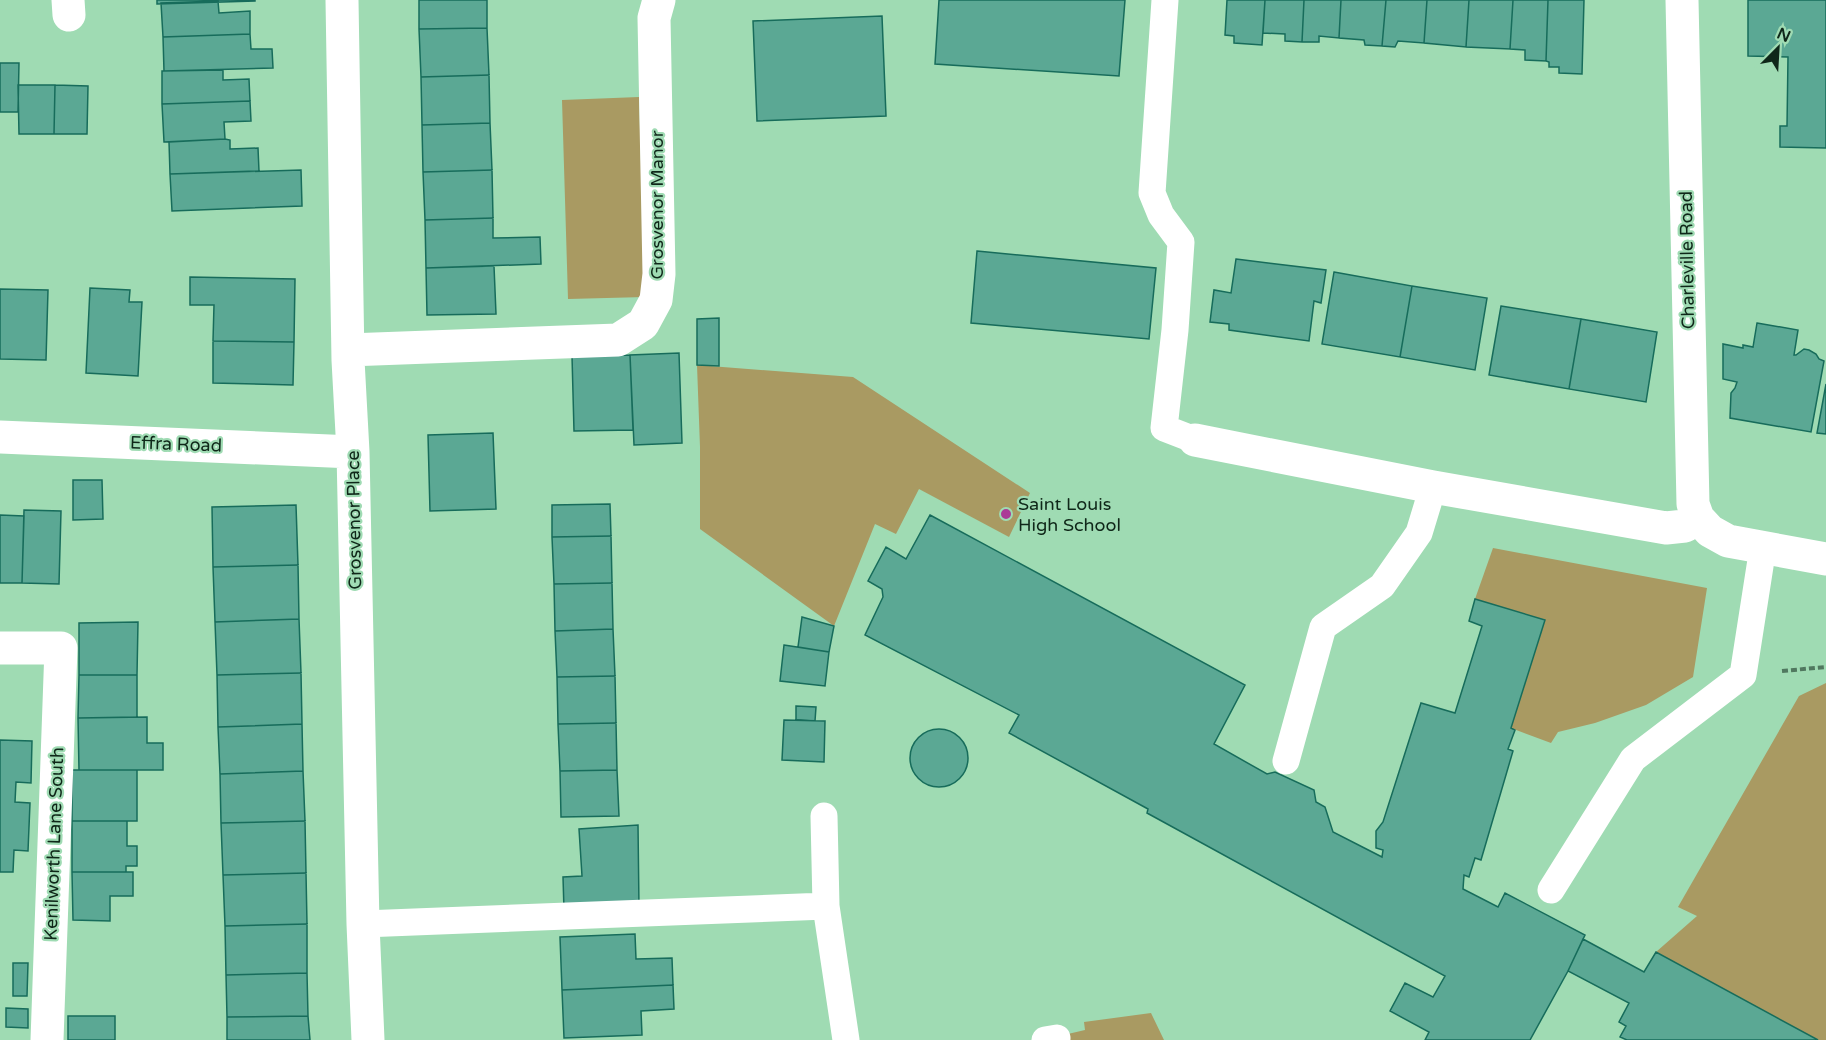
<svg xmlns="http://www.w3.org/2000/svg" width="1826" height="1040" font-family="'Varela Round',sans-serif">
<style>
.green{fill:#a99a62}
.building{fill:#5ba894;stroke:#176c5b;stroke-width:1.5}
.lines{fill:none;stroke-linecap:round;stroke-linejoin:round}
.path{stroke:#50785f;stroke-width:4;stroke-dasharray:6 3;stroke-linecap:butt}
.lane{stroke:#fff;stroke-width:27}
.street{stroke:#fff;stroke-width:33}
.poi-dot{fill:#ab3b97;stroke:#9fdbb3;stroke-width:2}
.labels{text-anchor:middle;stroke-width:4.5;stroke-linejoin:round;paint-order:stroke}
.street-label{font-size:18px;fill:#0f2719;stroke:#9fdbb3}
.poi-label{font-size:18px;fill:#0f2719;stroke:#9fdbb3;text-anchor:start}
</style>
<rect width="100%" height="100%" fill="#9fdbb3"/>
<path class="green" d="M 639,97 L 645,297 L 568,299 L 562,100 Z
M 697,365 L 853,377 L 1030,493 L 1009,537 L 919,489 L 896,534 L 875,524 L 834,626 L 700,529 L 700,447 Z
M 1493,548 L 1707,588 L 1693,677 L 1646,705 L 1595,723 L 1558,732 L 1551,743 L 1511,728 L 1475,599 Z
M 1826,683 L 1826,1040 L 1818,1040 L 1656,952 L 1697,916 L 1678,907 L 1799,696 Z
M 1151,1013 L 1164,1040 L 1042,1040 L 1085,1030 L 1084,1022 Z"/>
<path class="building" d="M 157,0 L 255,0 L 255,1 L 157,4 Z
M 419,0 L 487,0 L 487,28 L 419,29 Z
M 939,0 L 1125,0 L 1119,76 L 935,64 Z
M 1227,0 L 1265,0 L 1262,45 L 1234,43 L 1234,36 L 1225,35 Z
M 1265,0 L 1304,0 L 1302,42 L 1285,41 L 1285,34 L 1263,33 Z
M 1304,0 L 1341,0 L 1339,38 L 1319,36 L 1319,42 L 1302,42 Z
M 1341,0 L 1386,0 L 1382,46 L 1365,45 L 1364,40 L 1339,38 Z
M 1386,0 L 1427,0 L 1424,43 L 1398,41 L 1395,47 L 1382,46 Z
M 1427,0 L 1469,0 L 1466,47 L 1424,43 Z
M 1469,0 L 1513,0 L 1510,49 L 1466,47 Z
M 1513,0 L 1548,0 L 1546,61 L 1525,60 L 1525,50 L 1510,49 Z
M 1548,0 L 1584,0 L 1582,74 L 1559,73 L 1559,67 L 1549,67 L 1549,62 L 1546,61 Z
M 1748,0 L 1826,0 L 1826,148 L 1780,147 L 1780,126 L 1787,126 L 1788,57 L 1748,56 Z
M 218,1 L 219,13 L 250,11 L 250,34 L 163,37 L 161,3 Z
M 882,16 L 886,116 L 757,121 L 753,21 Z
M 487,28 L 489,75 L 421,77 L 419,29 Z
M 250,34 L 251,49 L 272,49 L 273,68 L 164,71 L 163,37 Z
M 0,63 L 19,63 L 18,112 L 0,112 Z
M 223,70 L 223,80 L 249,79 L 250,101 L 162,104 L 162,71 Z
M 489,75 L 490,123 L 422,125 L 421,77 Z
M 18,85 L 55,85 L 54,134 L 19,134 Z
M 55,85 L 88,86 L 87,134 L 54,134 Z
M 250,101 L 251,121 L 224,122 L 225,139 L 164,142 L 162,104 Z
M 490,123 L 492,170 L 423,172 L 422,125 Z
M 225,139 L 230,140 L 230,149 L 258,148 L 259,171 L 170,174 L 169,142 Z
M 301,170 L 302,206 L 172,211 L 170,174 Z
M 492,170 L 493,218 L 425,220 L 423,172 Z
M 493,218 L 493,238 L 540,237 L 541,264 L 426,268 L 425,220 Z
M 977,251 L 1156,268 L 1149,339 L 971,323 Z
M 1236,259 L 1326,270 L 1321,303 L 1314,301 L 1309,341 L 1229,330 L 1229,324 L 1210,322 L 1214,290 L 1231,293 Z
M 494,266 L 496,314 L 427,315 L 426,268 Z
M 1334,272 L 1412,286 L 1400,357 L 1322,344 Z
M 190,277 L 295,279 L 294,342 L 213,341 L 214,305 L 190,305 Z
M 1412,286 L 1487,298 L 1475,370 L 1400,357 Z
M 90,288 L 130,290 L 129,302 L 142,302 L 138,376 L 86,373 Z
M 0,289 L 48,290 L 46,360 L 0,359 Z
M 1501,306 L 1581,319 L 1569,389 L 1489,375 Z
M 719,318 L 719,366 L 697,365 L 697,319 Z
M 1581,319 L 1657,332 L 1646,402 L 1569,389 Z
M 1757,323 L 1798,330 L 1794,355 L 1796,355 L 1804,349 L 1809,350 L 1816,354 L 1819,359 L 1824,361 L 1811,432 L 1730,418 L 1731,393 L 1735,388 L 1737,382 L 1723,379 L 1723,344 L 1743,348 L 1743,345 L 1753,347 Z
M 213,341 L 294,342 L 293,385 L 213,383 Z
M 679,353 L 682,443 L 634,445 L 630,355 Z
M 630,355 L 633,430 L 574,431 L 572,356 Z
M 1826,384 L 1826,434 L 1817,433 Z
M 493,433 L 496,509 L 430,511 L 428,435 Z
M 73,480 L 102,480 L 103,519 L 73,520 Z
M 610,504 L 611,536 L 552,537 L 552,505 Z
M 296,505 L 298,565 L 213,567 L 212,507 Z
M 24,510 L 61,511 L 59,584 L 22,583 Z
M 0,515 L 24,516 L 22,583 L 0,583 Z
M 930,515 L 1245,685 L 1214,744 L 1267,774 L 1275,772 L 1314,790 L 1316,802 L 1325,807 L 1333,832 L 1382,857 L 1383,850 L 1376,848 L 1376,831 L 1383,822 L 1421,703 L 1455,713 L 1482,626 L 1469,621 L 1475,599 L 1545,620 L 1511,728 L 1515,730 L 1508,749 L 1513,751 L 1481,860 L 1475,858 L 1469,877 L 1464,875 L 1463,889 L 1498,907 L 1505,893 L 1585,935 L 1568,971 L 1530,1040 L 1425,1040 L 1429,1032 L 1390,1011 L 1405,983 L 1433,997 L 1445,976 L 1147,813 L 1148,809 L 1009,733 L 1019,715 L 865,635 L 883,597 L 882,589 L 868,581 L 886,547 L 906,559 Z
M 611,536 L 612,583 L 554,584 L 552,537 Z
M 298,565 L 299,619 L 215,622 L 213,567 Z
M 612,583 L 613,629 L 555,631 L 554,584 Z
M 802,617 L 834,626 L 829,652 L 798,647 Z
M 299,619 L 301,673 L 217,675 L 215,622 Z
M 138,622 L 137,675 L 79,675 L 79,623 Z
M 613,629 L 615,676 L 557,677 L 555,631 Z
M 784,645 L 829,652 L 825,686 L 780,681 Z
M 301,673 L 302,724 L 218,727 L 217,675 Z
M 79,675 L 137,675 L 137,717 L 78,718 Z
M 615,676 L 616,723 L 558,724 L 557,677 Z
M 796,706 L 816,707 L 815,721 L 796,720 Z
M 147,717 L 147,743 L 163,743 L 163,770 L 79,770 L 78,718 Z
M 784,720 L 825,721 L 824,762 L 782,760 Z
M 616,723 L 617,770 L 560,771 L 558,724 Z
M 302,724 L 303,771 L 220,774 L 218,727 Z
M910 758a29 29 0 1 1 58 0a29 29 0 1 1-58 0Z
M 0,740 L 32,741 L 31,783 L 16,782 L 15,802 L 30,803 L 28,851 L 14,850 L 13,872 L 0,872 Z
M 72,770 L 137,770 L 137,821 L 72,821 Z
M 617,770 L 619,816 L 561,817 L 560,771 Z
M 303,771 L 305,821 L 221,823 L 220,774 Z
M 72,821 L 127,821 L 127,846 L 137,846 L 137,866 L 126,866 L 126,872 L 72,872 Z
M 305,821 L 306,873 L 223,875 L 221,823 Z
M 638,825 L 639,907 L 564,910 L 563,877 L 582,876 L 579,829 Z
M 72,872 L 133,872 L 133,896 L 110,896 L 110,921 L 73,920 Z
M 306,873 L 307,924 L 225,926 L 223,875 Z
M 307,924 L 307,973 L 226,975 L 225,926 Z
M 635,934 L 636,959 L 672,958 L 673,985 L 562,990 L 560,937 Z
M 1583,939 L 1644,972 L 1656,952 L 1818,1040 L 1627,1040 L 1620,1037 L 1626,1026 L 1619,1022 L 1629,1003 L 1568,971 Z
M 13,963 L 28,963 L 27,996 L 13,996 Z
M 307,973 L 308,1016 L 227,1017 L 226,975 Z
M 673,985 L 674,1009 L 641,1011 L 642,1035 L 564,1038 L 562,990 Z
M 6,1008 L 28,1009 L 28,1028 L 6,1027 Z
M 68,1016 L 115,1016 L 115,1040 L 68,1040 Z
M 308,1016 L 310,1040 L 227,1040 L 227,1017 Z"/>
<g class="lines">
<path class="path" d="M 1782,671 L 1826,667"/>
<path class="lane" d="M 1165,0 L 1152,193 L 1161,215 L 1181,242 L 1175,330 L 1164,428 L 1195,440
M 1286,761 L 1323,627 L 1382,586 L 1419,533 L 1433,487
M 824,816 L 826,906
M 1551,890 L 1633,759 L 1743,675 L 1763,547
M 363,924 L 826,906 L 846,1040
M 1045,1040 L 1057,1038"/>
<path class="street" d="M 68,0 L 69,15
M 342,0 L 348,360 L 353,452 L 363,924 L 368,1040
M 1682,0 L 1693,504 L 1698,518 L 1710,531 L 1728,541 L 1826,559
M 348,350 L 618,340 L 643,324 L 656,300 L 659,274 L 654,18 L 659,0
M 0,437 L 353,452
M 1195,440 L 1433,487 L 1666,528 L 1685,526 L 1698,518
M 0,648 L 61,648 L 47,1040"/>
</g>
<circle class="poi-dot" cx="1006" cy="514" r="6"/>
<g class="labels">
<g class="street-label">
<text transform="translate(657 205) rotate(-90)" y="6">Grosvenor Manor</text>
<text transform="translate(1687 260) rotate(-91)" y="6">Charleville Road</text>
<text transform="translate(176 444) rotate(2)" y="6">Effra Road</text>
<text transform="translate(354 520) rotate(-91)" y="6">Grosvenor Place</text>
<text transform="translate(54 844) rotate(-88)" y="6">Kenilworth Lane South</text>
</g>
<g class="poi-label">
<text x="1018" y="510">Saint Louis<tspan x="1018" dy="21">High School</tspan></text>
</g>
</g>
<g transform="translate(1778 48) rotate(24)" stroke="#9fdbb3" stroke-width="4.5" paint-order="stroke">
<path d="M0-4.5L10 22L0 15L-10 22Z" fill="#0f2719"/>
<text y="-9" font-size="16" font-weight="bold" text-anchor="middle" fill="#0f2719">N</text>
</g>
</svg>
